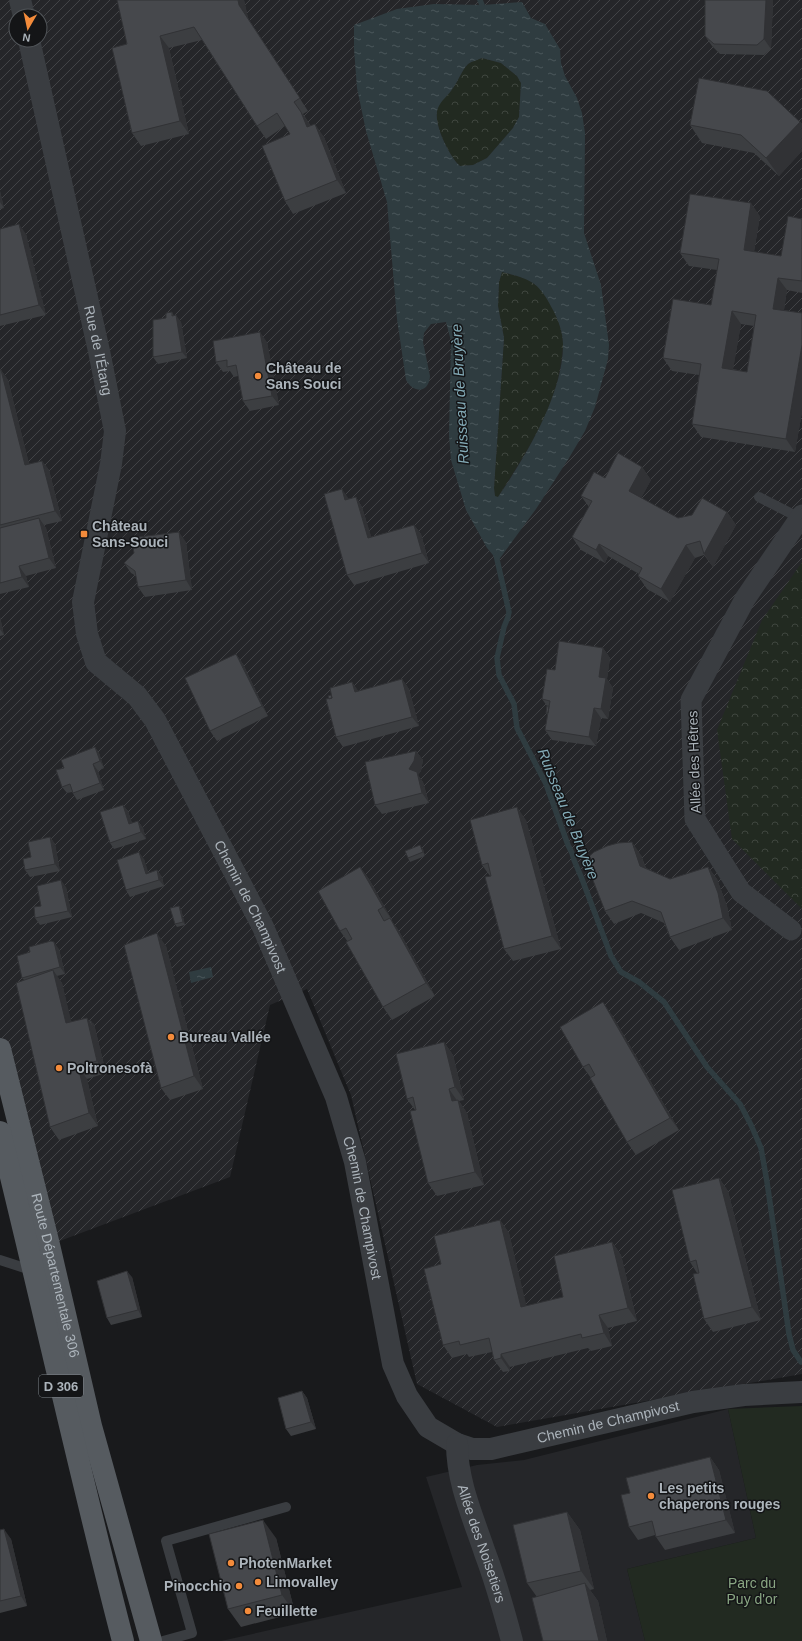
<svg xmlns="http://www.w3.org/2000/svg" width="802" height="1641" font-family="Arial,sans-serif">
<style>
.built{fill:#252629}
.industrial{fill:url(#industrial-furrows);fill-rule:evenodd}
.green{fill:#222a21}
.forest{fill:url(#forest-crowns)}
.water{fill:url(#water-ripples);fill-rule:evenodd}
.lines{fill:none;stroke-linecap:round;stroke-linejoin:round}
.stream{stroke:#2f3c40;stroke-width:5.5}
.service{stroke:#3a3d41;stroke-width:10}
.minor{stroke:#3a3d41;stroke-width:21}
.tertiary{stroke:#3a3d41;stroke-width:22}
.primary{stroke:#565b60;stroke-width:22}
.wall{fill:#3c3e41;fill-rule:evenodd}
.shaded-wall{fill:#313235}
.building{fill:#46484c;stroke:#313235;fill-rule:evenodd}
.poi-dot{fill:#f38b3b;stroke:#141517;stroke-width:1.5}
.labels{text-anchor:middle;stroke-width:3;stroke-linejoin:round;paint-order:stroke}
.shield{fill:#141517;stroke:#7e848a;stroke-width:1}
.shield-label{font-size:13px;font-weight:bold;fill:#acb4bb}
.street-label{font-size:14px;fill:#acb4bb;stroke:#141517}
.poi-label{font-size:14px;font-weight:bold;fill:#acb4bb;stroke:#141517;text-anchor:start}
.park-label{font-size:14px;fill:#89a683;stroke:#141517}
.water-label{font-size:15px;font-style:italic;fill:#83aab6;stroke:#141517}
</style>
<defs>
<pattern id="industrial-furrows" width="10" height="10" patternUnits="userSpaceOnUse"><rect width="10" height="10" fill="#252629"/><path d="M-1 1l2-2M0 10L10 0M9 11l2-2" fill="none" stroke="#424346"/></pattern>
<pattern id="forest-crowns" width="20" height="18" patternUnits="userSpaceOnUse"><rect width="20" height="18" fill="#222a21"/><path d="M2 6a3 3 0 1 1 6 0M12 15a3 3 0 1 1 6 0" fill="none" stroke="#3f463f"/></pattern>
<pattern id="water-ripples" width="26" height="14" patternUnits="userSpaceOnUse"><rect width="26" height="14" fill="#2f3c40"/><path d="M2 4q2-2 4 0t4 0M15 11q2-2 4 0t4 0" fill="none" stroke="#4a565a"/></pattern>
</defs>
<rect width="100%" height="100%" fill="#191a1c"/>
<path class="built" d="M 728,1409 L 756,1538 L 627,1569 L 645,1641 L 221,1641 L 462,1587 L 426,1477 L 477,1465 L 524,1460 Z"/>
<path class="industrial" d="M 0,0 L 802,0 L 802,1374 L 497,1427 L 417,1384 L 351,1095 L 307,989 L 270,1005 L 230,1177 L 49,1245 L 0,1049 ZM 16,16 L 40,16 L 40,40 L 16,40 Z"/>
<path class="green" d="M 802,1406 L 802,1641 L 645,1641 L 627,1569 L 756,1538 L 728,1409 Z"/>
<path class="forest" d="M 482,58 L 501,63 L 517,76 L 521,83 L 519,117 L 513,128 L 487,158 L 473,165 L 460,166 C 449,156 432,122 438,107 C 441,100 449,94 453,88 C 458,81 462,70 468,64 C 472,61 478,59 482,58 Z
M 502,272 C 531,279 539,282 553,309 C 558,319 563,333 563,344 C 563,350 562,357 561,362 C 554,413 524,455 498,497 L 495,497 L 494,488 L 504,338 L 498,306 L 499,282 Z
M 802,562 L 802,909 L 732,839 L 717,730 L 762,620 Z"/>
<path class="water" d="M 522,2 L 531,18 L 545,24 L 560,49 L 561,63 L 565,76 L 577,98 L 582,113 L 585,133 L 584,233 L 601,285 L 609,345 L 608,359 L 595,407 L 585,431 L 569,458 L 536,509 L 498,561 L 487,548 L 466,510 L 451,460 L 449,435 L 451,341 L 446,322 L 431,324 L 424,333 L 423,342 L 430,376 C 429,393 414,394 406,380 L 397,319 L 387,202 L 366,131 L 357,88 L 354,49 L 354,25 L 397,9 L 434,4 L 482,5 ZM 482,58 L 501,63 L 517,76 L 521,83 L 519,117 L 513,128 L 487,158 L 473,165 L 460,166 C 449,156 432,122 438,108 C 441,100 449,95 453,88 C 458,81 462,70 468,64 C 472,61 478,60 482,58 ZM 502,272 C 531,279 539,282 553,310 C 558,319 563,333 563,344 C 564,393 525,458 498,497 L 495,496 L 494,488 L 504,338 L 498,306 L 499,282 Z
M 211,967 L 213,977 L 191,983 L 189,972 Z"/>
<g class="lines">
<path class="stream" d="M 479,10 L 482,5 L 480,0
M 496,555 L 509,612 L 508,617 L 504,627 L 497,658 L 499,675 L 514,704 L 517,728 L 546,784 L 568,845 L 572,853 L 574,860 L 582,879 L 611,956 L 621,972 L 639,982 L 664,1002 L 707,1067 L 740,1104 L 751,1125 L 761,1148 L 767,1182 L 789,1334 L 793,1350 L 801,1362"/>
<path class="service" d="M 759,497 L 800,518
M 0,1260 L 34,1271
M 163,1641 L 192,1633 L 166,1541 L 286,1507"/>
<path class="minor" d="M 791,930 L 741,892 L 695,819 L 691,700 L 745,599 L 802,515"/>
<g class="tertiary">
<path d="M 20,0 L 24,16"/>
<path id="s1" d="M 29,40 L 99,351 L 115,431 L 111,464 L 83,602 L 87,634 L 96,662 L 137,696 L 155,720 L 263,927 L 336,1097 L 355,1162 L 393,1364 L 407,1396 L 428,1427 L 457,1444 L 472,1449 L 491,1449 L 693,1402 L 744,1395 L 802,1392"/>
<path id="s2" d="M 457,1444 C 457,1482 473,1517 485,1553 C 496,1582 504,1611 512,1641"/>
</g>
<g class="primary">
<path id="s3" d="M 0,1049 L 49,1245 L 91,1426 L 151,1641"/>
<path d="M 0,1132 C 42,1301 79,1472 123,1641"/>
</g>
</g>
<path class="wall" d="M 117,0 L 244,0 L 248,18 L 308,111 L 303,114 L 311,126 L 324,137 L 346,193 L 293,214 L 285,201 L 290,134 L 285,126 L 266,139 L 257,126 L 202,40 L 169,48 L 189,134 L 141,146 L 132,133 L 127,44 Z
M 705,0 L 772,0 L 773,1 L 771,49 L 764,55 L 720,54 L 712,46 L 705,36 Z
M 800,122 L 802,124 L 802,151 L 779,176 L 754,153 L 702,143 L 690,125 Z
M 0,191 L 4,208 L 0,209 Z
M 760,216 L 754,252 L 781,256 L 802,219 L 802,293 L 787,290 L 784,310 L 802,313 L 802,412 L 795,452 L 701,437 L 692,424 L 699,375 L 672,371 L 663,358 L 711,305 L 717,270 L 689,266 L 680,253 ZM 741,324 L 754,326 L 747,372 L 733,369 Z
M 0,229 L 26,234 L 46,315 L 0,326 Z
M 172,312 L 174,316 L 181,322 L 187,358 L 158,364 L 153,357 L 166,318 Z
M 267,342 L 279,405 L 250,411 L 243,401 L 238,376 L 234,377 L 230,371 L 223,372 L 216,362 Z
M 0,370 L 1,370 L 8,380 L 29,464 L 42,461 L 49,470 L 62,521 L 44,525 L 46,528 L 56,568 L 26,576 L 29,587 L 0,594 Z
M 642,467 L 651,480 L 641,498 L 678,518 L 727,512 L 736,525 L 713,567 L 704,555 L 695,558 L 670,602 L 647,589 L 638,576 L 639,574 L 608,556 L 605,563 L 581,550 L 572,537 L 589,507 L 581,496 L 605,478 Z
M 356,497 L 362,507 L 371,537 L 414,525 L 421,534 L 429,563 L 354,585 L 347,575 L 349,499 Z
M 186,542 L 192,590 L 145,597 L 138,587 L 136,576 L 131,573 L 124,563 Z
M 0,617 L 4,635 L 0,636 Z
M 603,648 L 610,658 L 607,679 L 613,688 L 608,719 L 601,718 L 596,746 L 552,740 L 545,730 L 548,715 L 546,713 L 547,706 L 542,699 L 555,670 Z
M 236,654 L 243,664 L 268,716 L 217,741 L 210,731 Z
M 402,679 L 409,689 L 419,726 L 343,747 L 336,737 L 329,699 L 331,695 L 352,682 L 358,691 Z
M 95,747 L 99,753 L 104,768 L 98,771 L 104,790 L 77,800 L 72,792 L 67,793 L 62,787 L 64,768 Z
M 416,751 L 423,760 L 421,771 L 418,775 L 423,782 L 429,803 L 382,814 L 375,805 Z
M 123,805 L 128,811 L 132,823 L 138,821 L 143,828 L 146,839 L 114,849 L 110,843 Z
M 526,820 L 561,949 L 513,961 L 504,949 L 490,876 L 482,865 Z
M 50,837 L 55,844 L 60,871 L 30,877 L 25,870 L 31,857 Z
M 423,849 L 425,856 L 410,862 L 408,858 Z
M 641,855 L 646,868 L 670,879 L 708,867 L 717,879 L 727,906 L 732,930 L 679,950 L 670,937 L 664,923 L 641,913 L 614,924 L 605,911 Z
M 144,859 L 148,873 L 157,870 L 162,877 L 164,886 L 130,897 L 126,890 Z
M 360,867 L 369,879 L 392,920 L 391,920 L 399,931 L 435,996 L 392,1020 L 383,1007 L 348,942 L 340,931 Z
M 66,887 L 72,917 L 40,925 L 35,918 L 41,906 Z
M 179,906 L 181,909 L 185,925 L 177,927 L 175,924 Z
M 166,946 L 203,1089 L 170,1100 L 161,1088 Z
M 59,949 L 65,974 L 57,976 L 62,983 L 71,1022 L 87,1018 L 89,1021 L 94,1024 L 106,1073 L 87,1079 L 98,1126 L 59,1140 L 50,1127 L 24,980 L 22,978 Z
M 612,1015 L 679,1130 L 636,1155 L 627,1142 L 591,1078 L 583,1067 Z
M 444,1042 L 453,1055 L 464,1100 L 459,1101 L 467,1113 L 484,1185 L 437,1196 L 428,1183 L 415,1110 L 407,1099 Z
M 719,1178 L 728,1191 L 761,1320 L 713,1332 L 704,1319 L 697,1273 L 690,1262 Z
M 500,1220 L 509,1233 L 526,1306 L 563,1297 L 612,1242 L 621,1255 L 637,1321 L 608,1328 L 612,1346 L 591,1351 L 588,1348 L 510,1367 L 510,1371 L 503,1372 L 494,1360 L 492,1352 L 469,1357 L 467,1354 L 452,1358 L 443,1345 L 441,1264 Z
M 132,1277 L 142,1317 L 111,1325 L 107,1318 Z
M 302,1391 L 307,1398 L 316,1429 L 291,1436 L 286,1429 Z
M 710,1457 L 719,1470 L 735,1533 L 665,1550 L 656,1537 L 655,1535 L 638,1540 L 629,1527 L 630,1493 Z
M 567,1512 L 580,1530 L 594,1589 L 590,1590 L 598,1601 L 607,1641 L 543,1641 L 537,1597 L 527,1583 Z
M 0,1530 L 11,1539 L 27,1606 L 0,1613 Z
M 276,1538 L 295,1613 L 241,1627 L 228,1609 Z"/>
<path class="shaded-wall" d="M 238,0 L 244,0 L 248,18 L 308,111 L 239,5 Z
M 766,0 L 772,0 L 773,1 L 771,49 L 764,39 Z
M 160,36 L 169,48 L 189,134 L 180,121 Z
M 301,112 L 310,125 L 316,140 L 307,127 Z
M 800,122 L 802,124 L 802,151 L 779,176 L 766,158 Z
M 315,124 L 324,137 L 346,193 L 337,180 Z
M 0,191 L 4,208 L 0,202 Z
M 751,203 L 760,216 L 752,263 L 744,250 Z
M 19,224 L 26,234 L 46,315 L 39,305 Z
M 778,278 L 787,290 L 782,322 L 773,309 Z
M 732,311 L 741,324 L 731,381 L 722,368 Z
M 176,315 L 181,322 L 187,358 L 182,352 Z
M 260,332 L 267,342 L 279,405 L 272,396 Z
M 802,345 L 802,412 L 795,452 L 786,439 Z
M 1,370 L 8,380 L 32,475 L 25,465 Z
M 42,461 L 49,470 L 62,521 L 55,511 Z
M 642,467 L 651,480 L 638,504 L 629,491 Z
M 342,489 L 349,499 L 352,510 L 345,500 Z
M 356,497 L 362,507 L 375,548 L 368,538 Z
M 727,512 L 736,525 L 713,567 L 704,554 Z
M 39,518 L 46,528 L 56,568 L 49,558 Z
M 414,525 L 421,534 L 429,563 L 422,553 Z
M 179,532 L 186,542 L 192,590 L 186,580 Z
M 599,544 L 608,556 L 605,563 L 596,550 Z
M 686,545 L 695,558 L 670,602 L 661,589 Z
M 19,566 L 26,576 L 29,587 L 22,577 Z
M 0,617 L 4,635 L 0,629 Z
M 603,648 L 610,658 L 607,679 L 613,688 L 608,719 L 601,709 L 599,677 Z
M 236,654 L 243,664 L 268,716 L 262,706 Z
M 402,679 L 409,689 L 419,726 L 412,717 Z
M 352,682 L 359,692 L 355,692 Z
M 594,708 L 601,718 L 596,746 L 589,737 Z
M 95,747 L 99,753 L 104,768 L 100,761 Z
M 416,751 L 423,760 L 421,771 L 418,775 L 423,782 L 429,803 L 422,793 L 409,769 Z
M 93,764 L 98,771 L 104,790 L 100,783 Z
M 123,805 L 128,811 L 134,831 L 129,824 Z
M 517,807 L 526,820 L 561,949 L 552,936 Z
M 138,821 L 143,828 L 146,839 L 141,832 Z
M 50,837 L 55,844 L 60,871 L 55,864 Z
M 632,842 L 641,855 L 649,879 L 640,866 Z
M 420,845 L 423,849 L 425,856 L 423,852 Z
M 139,852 L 144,859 L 151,880 L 146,874 Z
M 360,867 L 369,879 L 392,920 L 383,907 Z
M 708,867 L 717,879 L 727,906 L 732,930 L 723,918 Z
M 157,870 L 162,877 L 164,886 L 159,880 Z
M 61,880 L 66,887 L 72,917 L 68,911 Z
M 179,906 L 181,909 L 185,925 L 183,922 Z
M 390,918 L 399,931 L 435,996 L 426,983 Z
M 157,933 L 166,946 L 203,1089 L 194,1076 Z
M 54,942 L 59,949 L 65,974 L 60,967 Z
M 53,970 L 62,983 L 74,1032 L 66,1023 Z
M 603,1002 L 612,1015 L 679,1130 L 670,1118 Z
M 87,1018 L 93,1028 L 91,1021 L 94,1024 L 106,1073 L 97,1061 Z
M 444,1042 L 453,1055 L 464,1100 L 455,1087 Z
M 78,1066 L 87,1079 L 98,1126 L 89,1113 Z
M 449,1089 L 458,1102 L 452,1101 Z
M 458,1100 L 467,1113 L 484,1185 L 475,1172 Z
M 719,1178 L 728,1191 L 761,1320 L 752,1307 Z
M 500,1220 L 509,1233 L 530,1320 L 521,1307 Z
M 612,1242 L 621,1255 L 637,1321 L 628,1308 Z
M 127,1271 L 132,1277 L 142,1317 L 138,1310 Z
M 599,1315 L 608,1328 L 612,1346 L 604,1333 Z
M 501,1354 L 510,1367 L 510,1371 L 501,1358 Z
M 302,1391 L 307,1398 L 316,1429 L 311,1422 Z
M 710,1457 L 719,1470 L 735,1533 L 726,1520 Z
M 567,1512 L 580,1530 L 594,1589 L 581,1571 Z
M 263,1520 L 276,1538 L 295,1613 L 282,1595 Z
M 4,1529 L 11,1539 L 27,1606 L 21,1596 Z
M 585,1583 L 598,1601 L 607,1641 L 599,1641 Z"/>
<path class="building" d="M 117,0 L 238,0 L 239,5 L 300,98 L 294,102 L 301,112 L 307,127 L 315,124 L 337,180 L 285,201 L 262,146 L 290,134 L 277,113 L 257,126 L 194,27 L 160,36 L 180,121 L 132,133 L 112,48 L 127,44 Z
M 705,0 L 766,0 L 764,39 L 757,45 L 714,44 L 705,36 Z
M 699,78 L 767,91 L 800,122 L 766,158 L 741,135 L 690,125 Z
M 690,194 L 751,203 L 744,250 L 781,256 L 788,216 L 802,219 L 802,281 L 778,278 L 773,309 L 802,313 L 802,345 L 786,439 L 692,424 L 701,364 L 663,358 L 673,299 L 711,305 L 719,259 L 680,253 ZM 732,311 L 756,315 L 747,372 L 722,368 Z
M 19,224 L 39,305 L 0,315 L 0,229 Z
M 172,312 L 172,316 L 176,315 L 182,352 L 153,357 L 153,320 L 166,318 L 166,313 Z
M 260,332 L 272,396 L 243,401 L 236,365 L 227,367 L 227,360 L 216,362 L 213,341 Z
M 0,370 L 1,370 L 25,465 L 42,461 L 55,511 L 0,525 Z
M 618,453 L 642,467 L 629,491 L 678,518 L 692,515 L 702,498 L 727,512 L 704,554 L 700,541 L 686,545 L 661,589 L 638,576 L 642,568 L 599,544 L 596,550 L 572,537 L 592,501 L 581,496 L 594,472 L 605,478 Z
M 342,489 L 345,500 L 356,497 L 368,538 L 414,525 L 422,553 L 347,575 L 324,494 Z
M 39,518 L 49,558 L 19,566 L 22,577 L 0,583 L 0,528 Z
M 179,532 L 186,580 L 138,587 L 135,571 L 124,563 L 134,553 L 131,538 Z
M 559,641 L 603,648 L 599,677 L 606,678 L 601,709 L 594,708 L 589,737 L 545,730 L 550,701 L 542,699 L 547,669 L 555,670 Z
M 236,654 L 262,706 L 210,731 L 185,678 Z
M 402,679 L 412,717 L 336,737 L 326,699 L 332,698 L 330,688 L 352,682 L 355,692 Z
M 331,695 L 332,698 L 329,699 L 328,696 Z
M 547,706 L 549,706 L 548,713 L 546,713 Z
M 95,747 L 100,761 L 93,764 L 100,783 L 73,793 L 70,784 L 62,787 L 56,770 L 64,768 L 61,760 Z
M 416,751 L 414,761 L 409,769 L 417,772 L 422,793 L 375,805 L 365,762 Z
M 123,805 L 129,824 L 138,821 L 141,832 L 110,843 L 100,812 Z
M 517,807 L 552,936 L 504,949 L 485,877 L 491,876 L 488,863 L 482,865 L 470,820 Z
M 50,837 L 55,864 L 25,870 L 23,859 L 31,857 L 28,842 Z
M 632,842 L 640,866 L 670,879 L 708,867 L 718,893 L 723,918 L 670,937 L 661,912 L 632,901 L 605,911 L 585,860 L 594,852 L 607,846 L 618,843 Z
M 420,845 L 423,852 L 408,858 L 405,851 Z
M 139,852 L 146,874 L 157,870 L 159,880 L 126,890 L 117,860 Z
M 360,867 L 383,907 L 378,910 L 384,921 L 390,918 L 426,983 L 383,1007 L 346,942 L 352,939 L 346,928 L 340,931 L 318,891 Z
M 61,880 L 68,911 L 35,918 L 34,907 L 41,906 L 37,886 Z
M 179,906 L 183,922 L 175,924 L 170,908 Z
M 157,933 L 194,1076 L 161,1088 L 124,945 Z
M 51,941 L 54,942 L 60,967 L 22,978 L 17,956 L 30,952 L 29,947 Z
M 53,970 L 66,1023 L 87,1018 L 97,1061 L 78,1066 L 89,1113 L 50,1127 L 16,983 Z
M 603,1002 L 670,1118 L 627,1142 L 590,1078 L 595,1075 L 589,1064 L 583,1067 L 560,1027 Z
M 89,1021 L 91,1021 L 93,1028 Z
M 444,1042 L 455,1087 L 449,1089 L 452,1101 L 458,1100 L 475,1172 L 428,1183 L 410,1111 L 416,1110 L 413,1097 L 407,1099 L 396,1054 Z
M 719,1178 L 752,1307 L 704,1319 L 693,1274 L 699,1273 L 696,1260 L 690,1262 L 672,1190 Z
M 500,1220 L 521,1307 L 563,1297 L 554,1256 L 612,1242 L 628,1308 L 599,1315 L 604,1333 L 582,1338 L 581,1334 L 501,1354 L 501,1358 L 494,1360 L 489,1338 L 460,1345 L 459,1341 L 443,1345 L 424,1269 L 441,1264 L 434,1236 Z
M 127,1271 L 138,1310 L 107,1318 L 97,1281 Z
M 302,1391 L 311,1422 L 286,1429 L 278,1398 Z
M 710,1457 L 726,1520 L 656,1537 L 652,1521 L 629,1527 L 621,1495 L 630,1493 L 626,1478 Z
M 567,1512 L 581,1571 L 527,1583 L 513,1525 Z
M 263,1520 L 282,1595 L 228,1609 L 209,1534 Z
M 4,1529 L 21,1596 L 0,1601 L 0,1530 Z
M 585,1583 L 599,1641 L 543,1641 L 532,1598 Z"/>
<g class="poi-dot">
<circle cx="258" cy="376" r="4"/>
<rect x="80" y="530" width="8" height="8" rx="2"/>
<circle cx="171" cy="1037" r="4"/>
<circle cx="59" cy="1068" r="4"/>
<circle cx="651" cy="1496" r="4"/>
<circle cx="231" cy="1563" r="4"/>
<circle cx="258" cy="1582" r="4"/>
<circle cx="239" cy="1586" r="4"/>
<circle cx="248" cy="1611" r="4"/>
</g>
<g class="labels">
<rect class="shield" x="39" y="1375" width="44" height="22" rx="3"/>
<g class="shield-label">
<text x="61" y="1391">D 306</text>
</g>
<g class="street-label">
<text dy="5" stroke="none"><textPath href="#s1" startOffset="318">Rue de l'Étang</textPath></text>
<text transform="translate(694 762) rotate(-92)" y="5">Allée des Hêtres</text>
<text dy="5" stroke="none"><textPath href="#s1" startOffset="929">Chemin de Champivost</textPath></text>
<text dy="5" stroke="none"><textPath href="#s1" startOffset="1252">Chemin de Champivost</textPath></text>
<text dy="5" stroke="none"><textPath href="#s3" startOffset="233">Route Départementale 306</textPath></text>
<text dy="5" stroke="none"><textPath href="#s1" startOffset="1672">Chemin de Champivost</textPath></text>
<text dy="5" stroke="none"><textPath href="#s2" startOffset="103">Allée des Noisetiers</textPath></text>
</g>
<g class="poi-label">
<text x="266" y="373">Château de<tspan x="266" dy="16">Sans Souci</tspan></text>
<text x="92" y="531">Château<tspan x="92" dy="16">Sans-Souci</tspan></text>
<text x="179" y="1042">Bureau Vallée</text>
<text x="67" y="1073">Poltronesofà</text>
<text x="659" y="1493">Les petits<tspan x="659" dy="16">chaperons rouges</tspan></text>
<text x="239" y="1568">PhotenMarket</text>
<text x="266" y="1587">Limovalley</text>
<text x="231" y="1591" text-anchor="end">Pinocchio</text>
<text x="256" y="1616">Feuillette</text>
</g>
<g class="park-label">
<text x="752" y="1588">Parc du<tspan x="752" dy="16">Puy d'or</tspan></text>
</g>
<g class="water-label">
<text transform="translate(460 394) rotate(-93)" y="5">Ruisseau de Bruyère</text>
<text transform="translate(568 814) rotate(68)" y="5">Ruisseau de Bruyère</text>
</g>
</g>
<g transform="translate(28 28) rotate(189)"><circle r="19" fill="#141517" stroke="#515559"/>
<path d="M0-3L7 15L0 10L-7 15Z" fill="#f38b3b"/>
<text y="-6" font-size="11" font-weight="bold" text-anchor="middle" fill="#acb4bb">N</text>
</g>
</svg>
